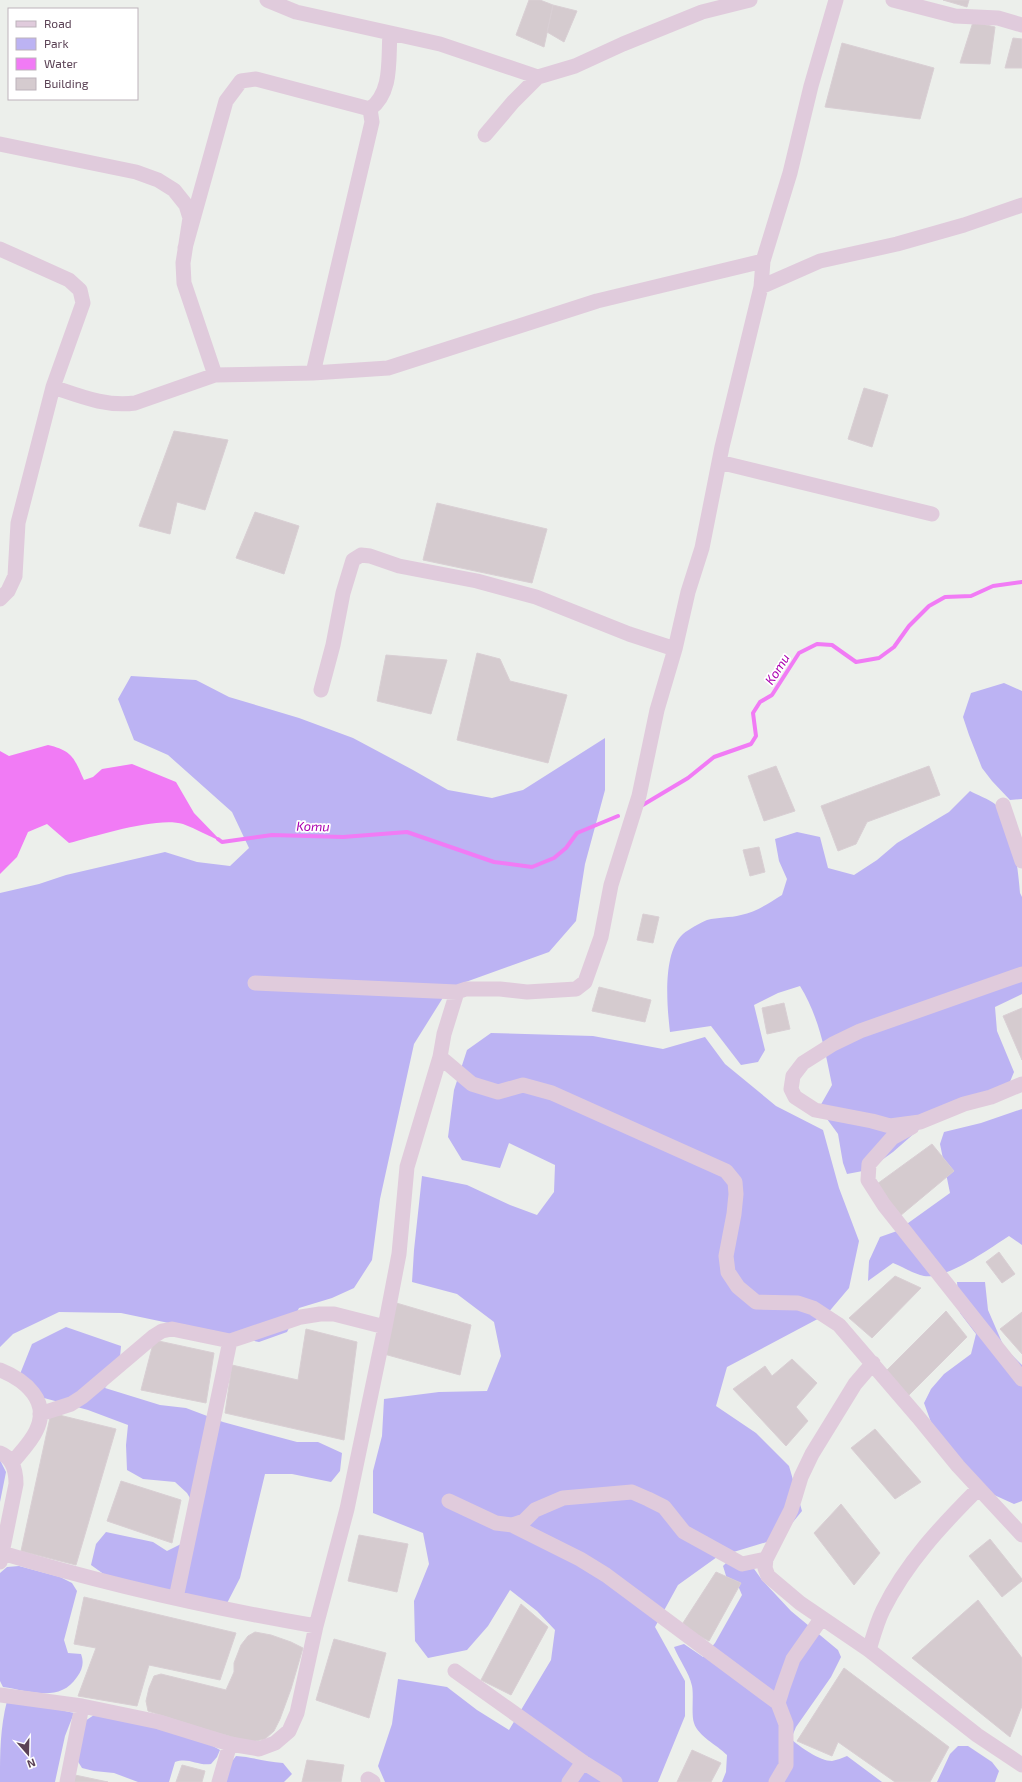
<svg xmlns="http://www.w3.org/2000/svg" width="1022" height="1782" font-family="'Exo 2',sans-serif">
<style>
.green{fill:#bcb3f3}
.water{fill:#f17bf5}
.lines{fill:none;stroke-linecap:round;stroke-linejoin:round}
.stream{stroke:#f17bf5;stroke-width:4}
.building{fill:#d5cbcf;stroke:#d9cfd4}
.minor{stroke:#e0cbdc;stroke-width:15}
.labels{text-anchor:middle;stroke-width:3.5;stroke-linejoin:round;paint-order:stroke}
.water-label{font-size:13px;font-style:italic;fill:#ab00b0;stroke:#fff}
</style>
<rect width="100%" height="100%" fill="#ecefeb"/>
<path class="green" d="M 131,676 L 196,680 L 229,697 L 299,718 L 353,738 L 413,770 L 448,790 L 492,798 L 523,790 L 605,738 L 605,790 L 585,864 L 576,921 L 549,952 L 449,988 L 414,1044 L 380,1199 L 372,1260 L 354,1288 L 332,1298 L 299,1308 L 287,1332 L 259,1342 L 121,1313 L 59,1312 L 13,1334 L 0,1347 L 0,893 L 39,884 L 66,875 L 165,852 L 197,862 L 230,866 L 249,848 L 232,812 L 168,755 L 134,740 L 118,699 Z
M 1004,683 L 1022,691 L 1022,799 L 1010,800 L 992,781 L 982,768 L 969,735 L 963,717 L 971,693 Z
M 970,791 C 977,795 989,799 995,804 C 1013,821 1018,869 1020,893 L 1022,897 L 1022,994 L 995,1007 L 997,1031 L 1014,1072 L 1007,1089 L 925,1124 L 893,1152 L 868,1170 L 847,1174 L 843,1163 L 838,1134 L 819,1108 L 832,1085 C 825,1050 819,1017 800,986 L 778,993 L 754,1005 L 765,1050 L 758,1062 L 741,1065 L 711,1026 L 670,1032 C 667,1006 662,953 683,934 C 689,929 700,923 707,920 C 718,917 730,918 741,915 C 756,912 769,903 782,895 L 787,879 L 779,861 L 775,839 L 797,832 L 820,837 L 828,868 L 854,875 L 877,860 L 897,843 L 949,812 Z
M 491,1033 L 593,1036 L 663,1049 L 705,1037 L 725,1064 L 776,1106 L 823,1130 L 839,1188 L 859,1241 L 849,1288 L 827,1314 L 727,1367 L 716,1406 L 756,1433 L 789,1466 L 802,1511 L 780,1538 L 717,1557 L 678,1585 L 655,1627 L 685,1681 L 685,1716 L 658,1782 L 385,1782 L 378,1766 L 392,1724 L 398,1679 L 447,1687 L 477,1710 L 509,1730 L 551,1660 L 555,1630 L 537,1611 L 510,1590 L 488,1626 L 467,1650 L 428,1658 L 415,1641 L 414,1601 L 429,1564 L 423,1533 L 373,1513 L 373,1471 L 382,1436 L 384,1399 L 439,1392 L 487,1391 L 501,1356 L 494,1322 L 457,1294 L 412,1282 L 414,1250 L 422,1176 L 467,1185 L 510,1205 L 537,1215 L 554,1192 L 555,1165 L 509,1143 L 500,1168 L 462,1160 L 448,1137 L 454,1090 L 467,1050 Z
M 1022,1109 L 1022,1245 L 1009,1236 C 990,1248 947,1280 924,1276 C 914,1274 903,1267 893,1263 L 868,1281 L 869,1261 L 880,1237 L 897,1231 L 950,1193 L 940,1144 L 944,1132 L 981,1123 Z
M 957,1282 L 985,1282 L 988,1310 L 1004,1347 L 1022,1365 L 1022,1501 L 1014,1504 L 992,1494 L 939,1444 L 924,1403 L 931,1389 L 944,1374 L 971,1354 L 976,1334 L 960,1313 Z
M 66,1327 L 121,1346 L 119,1369 L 105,1388 L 160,1405 L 186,1408 L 223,1422 L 297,1442 L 318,1442 L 342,1453 L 340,1471 L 331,1482 L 292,1474 L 265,1474 L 240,1578 L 224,1609 L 105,1575 L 91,1565 L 96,1544 L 106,1532 L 153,1542 L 167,1551 L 183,1543 L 197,1510 L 187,1493 L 175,1482 L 143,1479 L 127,1470 L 126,1445 L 128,1425 L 88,1410 L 22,1392 L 20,1374 L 32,1344 Z
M 0,1460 L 6,1472 L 0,1502 Z
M 731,1558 L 752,1566 L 762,1580 L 791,1611 L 838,1650 L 841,1657 L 831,1677 L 796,1727 L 791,1739 C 800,1747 820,1761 832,1761 C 837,1760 842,1758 847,1756 L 882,1782 L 722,1782 L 726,1772 L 727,1755 C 717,1745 698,1736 694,1723 C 691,1714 694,1696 692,1686 C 689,1672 679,1660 674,1647 L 684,1644 L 703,1657 L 715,1643 L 742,1595 L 739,1588 L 727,1579 L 723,1566 Z
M 19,1566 L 60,1577 L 72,1583 L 77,1591 L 64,1640 L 68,1653 L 81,1654 C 84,1662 83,1669 77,1677 C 60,1703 30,1691 3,1687 L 0,1681 L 0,1573 L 7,1567 Z
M 7,1701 L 47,1707 L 74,1713 L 65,1736 L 55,1782 L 0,1782 C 0,1754 0,1728 7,1701 Z
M 94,1715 L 146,1724 L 211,1745 L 220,1750 L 217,1757 L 211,1764 C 197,1766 189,1757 175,1762 L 169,1782 L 138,1782 L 114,1773 L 94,1771 L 82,1768 L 77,1760 L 85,1721 Z
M 958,1746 L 968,1746 L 992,1762 L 999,1771 L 995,1782 L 937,1782 L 950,1754 Z
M 236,1756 C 252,1757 267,1762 283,1763 L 292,1774 L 284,1782 L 221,1782 L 227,1768 Z"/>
<path class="water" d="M 48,745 C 73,751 74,758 84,780 L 93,777 L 102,769 L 132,764 L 176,782 L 194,813 L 222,842 C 209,836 196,829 183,824 C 158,816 96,836 69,843 L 47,824 L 28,832 L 17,857 L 0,874 L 0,751 L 9,756 Z"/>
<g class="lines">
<path class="stream" d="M 641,806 L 688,778 L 714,757 L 751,744 L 756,736 L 753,713 L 760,702 L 772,695 L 799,653 L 817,644 L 832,645 L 856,662 L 879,658 L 894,647 L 909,626 L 929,606 L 945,597 L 971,596 L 993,586 L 1022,582
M 218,839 L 222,842 L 272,835 L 343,837 L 407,832 L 494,862 L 532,867 L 554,858 L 566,848 L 577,833 L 618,816"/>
</g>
<path class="building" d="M 529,0 L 540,0 L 553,5 L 544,47 L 516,35 Z
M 943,0 L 969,0 L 967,7 Z
M 553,5 L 577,11 L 564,42 L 547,32 Z
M 973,22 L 995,27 L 990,64 L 960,63 Z
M 1013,38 L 1022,39 L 1022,68 L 1005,68 Z
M 842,43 L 934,68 L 920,119 L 825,107 Z
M 864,388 L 888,395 L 872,447 L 848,439 Z
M 174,431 L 228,440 L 205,510 L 177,502 L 170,534 L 139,526 Z
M 437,503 L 547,529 L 532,583 L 423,560 Z
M 255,512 L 299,526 L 284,574 L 236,558 Z
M 477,653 L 500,659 L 510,681 L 567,695 L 548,763 L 457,740 Z
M 386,655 L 447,660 L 431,714 L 377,701 Z
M 776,766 L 795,811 L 764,821 L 748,776 Z
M 929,766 L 940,795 L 867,822 L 856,844 L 838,851 L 821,806 Z
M 759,847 L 765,872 L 750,876 L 743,850 Z
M 643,914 L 659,917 L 653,943 L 637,940 Z
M 599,987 L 651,1000 L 645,1022 L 592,1011 Z
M 784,1003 L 790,1029 L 767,1034 L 762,1008 Z
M 1022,1008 L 1022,1060 L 1003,1016 Z
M 932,1144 L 954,1171 L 900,1216 L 877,1184 Z
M 999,1252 L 1015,1274 L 1002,1283 L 986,1262 Z
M 895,1276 L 921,1288 L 872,1338 L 849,1318 Z
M 393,1302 L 471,1325 L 460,1375 L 384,1354 Z
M 946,1311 L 967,1337 L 908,1396 L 886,1371 Z
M 1022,1312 L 1022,1354 L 1000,1329 Z
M 306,1329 L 357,1342 L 344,1440 L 225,1413 L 232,1365 L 298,1380 Z
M 154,1340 L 214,1353 L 206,1403 L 141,1390 Z
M 792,1359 L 817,1383 L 796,1407 L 808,1421 L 786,1446 L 733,1389 L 765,1366 L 772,1376 Z
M 51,1413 L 116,1429 L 76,1565 L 21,1551 Z
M 875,1429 L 921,1482 L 895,1499 L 851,1448 Z
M 121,1481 L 181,1500 L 172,1543 L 107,1521 Z
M 841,1504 L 880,1553 L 854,1585 L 814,1533 Z
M 359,1535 L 408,1544 L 397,1592 L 348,1581 Z
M 990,1539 L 1022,1579 L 1022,1581 L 1002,1597 L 969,1556 Z
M 716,1572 L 741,1583 L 709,1641 L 681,1626 Z
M 84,1597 L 236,1633 L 220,1680 L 149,1665 L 137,1706 L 78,1696 L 96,1648 L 74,1644 Z
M 978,1600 L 1022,1658 L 1022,1706 L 1010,1737 L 912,1658 Z
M 521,1604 L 548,1627 L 511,1695 L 481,1680 Z
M 255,1632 L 271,1635 L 291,1642 L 303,1648 L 291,1689 L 280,1719 L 274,1731 L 265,1739 L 251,1742 L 211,1731 L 148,1711 L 146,1701 L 149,1688 L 154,1676 L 161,1674 L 226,1690 L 234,1672 L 234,1663 L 241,1645 L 248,1636 Z
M 334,1639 L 386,1653 L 369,1718 L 316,1700 Z
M 844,1668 L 949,1747 L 930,1782 L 895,1782 L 838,1742 L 832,1756 L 797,1741 Z
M 692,1750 L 721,1763 L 711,1782 L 677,1782 Z
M 307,1760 L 344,1765 L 341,1782 L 302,1782 Z
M 182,1765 L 205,1771 L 202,1782 L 176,1782 Z
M 75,1775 L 108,1782 L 74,1782 Z"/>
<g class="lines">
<path class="minor" d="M 267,0 L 296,12 L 440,44 L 538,77
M 893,0 L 955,16 L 998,18 L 1022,25
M 370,109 C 393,92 388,59 390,33
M 485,135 L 513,102 L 538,77 L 575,66 L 623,44 L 702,12 L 750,0
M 0,144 L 136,172 L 158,180 L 174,190 L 186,205 L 190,218 L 183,263 L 184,283 L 215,375
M 185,248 L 226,101 L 241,81 L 256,79 L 370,109 L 372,122 L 313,373
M 0,249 L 69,280 L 80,290 L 83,303 L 53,387 L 18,523 L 15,576 L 8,591 L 0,599
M 761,287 L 820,261 L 897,244 L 964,225 L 1022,205
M 53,387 C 80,396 106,407 135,403 L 215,375 L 313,373 L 388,368 L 597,301 L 763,261
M 719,462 L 932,514
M 321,690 L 333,645 L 343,593 L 353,560 L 361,555 L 370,556 L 399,566 L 477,581 L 536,597 L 629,634 L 675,649
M 1003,805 L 1022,861
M 1022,974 L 860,1031 L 833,1044 L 803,1063 L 793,1076 L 791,1089 L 795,1097 L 815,1110 L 872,1121 L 890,1126 L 920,1122 L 964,1104 L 991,1097 L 1022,1084
M 255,983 L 457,992
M 440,1057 L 472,1084 L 498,1092 L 523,1085 L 552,1093 L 726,1171 L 735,1182 L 736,1194 L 734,1214 L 726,1256 L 728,1272 L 738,1287 L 756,1302 L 798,1303 L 813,1308 L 839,1325 L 918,1417 L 958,1466 L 1022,1535
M 912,1127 L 892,1138 L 869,1164 L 868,1180 L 884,1205 L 1022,1379
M 873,1363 L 855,1384 L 812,1454 L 801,1477 L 791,1510 L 766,1559 L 765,1568 L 768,1576 L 800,1603 L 869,1650 L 977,1735 L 1022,1765
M 0,1370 C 25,1380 51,1401 36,1431 C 31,1442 20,1453 12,1463
M 40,1414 L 71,1404 L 82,1397 L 154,1336 L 162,1331 L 172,1329 L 230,1341 L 301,1317 L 320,1314 L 334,1314 L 385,1327
M 0,1453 C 13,1458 16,1472 16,1484 L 2,1553
M 449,1501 L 496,1523 L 512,1525 L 524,1521 L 535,1510 L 563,1498 L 632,1492 L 648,1499 L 664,1507 L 684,1532 L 742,1564 L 766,1559
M 512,1525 L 580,1559 L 606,1575 L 778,1703
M 0,1562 L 2,1553 C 105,1584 211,1608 316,1626
M 176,1598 L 230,1341
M 869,1650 C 873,1637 877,1622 883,1610 C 906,1563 942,1525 978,1489
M 455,1671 L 583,1762 L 615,1782
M 0,1695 L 82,1706
M 368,1779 L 373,1782
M 67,1782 L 82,1706 L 159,1722 L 230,1744
M 219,1782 L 230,1744 L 259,1749 L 275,1743 L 289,1731 L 297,1713 L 316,1626 L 347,1509 L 385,1327 L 399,1254 L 407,1167 L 440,1057 L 444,1034 L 457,992 L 466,989 L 500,989 L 527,992 L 576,989 L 585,982 L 601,937 L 611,885 L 639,796 L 657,710 L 675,649 L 688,592 L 702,548 L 722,447 L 761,287 L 763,261 L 790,173 L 811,86 L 836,0
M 569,1782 L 583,1762
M 776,1782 L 786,1765 L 786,1724 L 778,1703 L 783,1687 L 793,1659 L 821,1619"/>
</g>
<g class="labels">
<g class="water-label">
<text transform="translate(777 669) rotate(-57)" y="5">Komu</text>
<text transform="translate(313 826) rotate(1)" y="5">Komu</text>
</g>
</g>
<rect x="8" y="8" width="130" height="92" fill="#ffffff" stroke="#bdb3bb"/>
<rect x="16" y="21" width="20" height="6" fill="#e0cbdc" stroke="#bdb3bb"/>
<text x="44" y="28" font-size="12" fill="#5b4255">Road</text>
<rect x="16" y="38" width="20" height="12" fill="#bcb3f3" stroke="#bdb3bb"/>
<text x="44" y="48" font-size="12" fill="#5b4255">Park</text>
<rect x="16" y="58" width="20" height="12" fill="#f17bf5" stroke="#bdb3bb"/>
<text x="44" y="68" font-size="12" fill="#5b4255">Water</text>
<rect x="16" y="78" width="20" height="12" fill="#d5cbcf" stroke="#bdb3bb"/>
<text x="44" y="88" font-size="12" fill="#5b4255">Building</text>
<g transform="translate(28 1754) rotate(160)" stroke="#ffffff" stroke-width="3" paint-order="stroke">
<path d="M0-3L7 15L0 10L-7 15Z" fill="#5b4255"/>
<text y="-6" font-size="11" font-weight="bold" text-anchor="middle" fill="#5b4255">N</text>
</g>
</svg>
